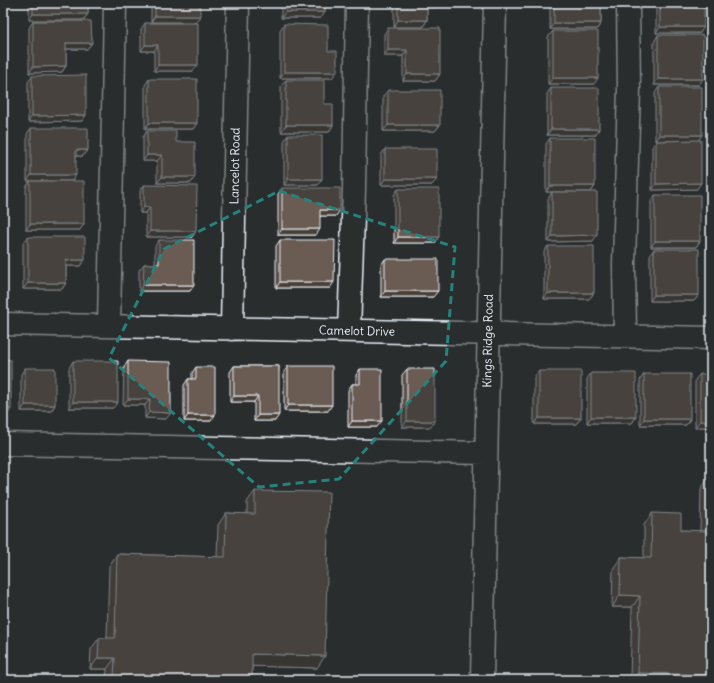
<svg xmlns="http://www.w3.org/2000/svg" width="714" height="683" font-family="Delius,sans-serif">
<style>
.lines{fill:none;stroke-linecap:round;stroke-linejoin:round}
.minor-casing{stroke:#e8f1f8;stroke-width:25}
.minor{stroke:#2a2d2e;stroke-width:22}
.wall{fill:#5c4f47;stroke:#e8f1f8}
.shaded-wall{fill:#4b4039;stroke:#e8f1f8}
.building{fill:#6b5c52;stroke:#e8f1f8}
.marked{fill:none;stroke:#25827c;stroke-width:3;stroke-dasharray:8 5;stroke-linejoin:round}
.labels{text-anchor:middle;stroke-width:3;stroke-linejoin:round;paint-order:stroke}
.street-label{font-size:12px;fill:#e8f1f8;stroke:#2a2d2e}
</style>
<rect width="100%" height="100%" fill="#2a2d2e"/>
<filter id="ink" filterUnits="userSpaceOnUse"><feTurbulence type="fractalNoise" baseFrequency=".025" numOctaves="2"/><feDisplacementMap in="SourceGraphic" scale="8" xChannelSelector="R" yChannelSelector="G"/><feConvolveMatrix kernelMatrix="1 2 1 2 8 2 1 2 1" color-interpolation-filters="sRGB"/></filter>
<g filter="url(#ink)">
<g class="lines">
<defs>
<path id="minor" d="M 3,324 L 711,338
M 109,326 L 115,3
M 232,329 L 238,3
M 349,331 L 354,189 L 357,3
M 625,336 L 624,264 L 629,89 L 628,3
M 3,444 L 486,453
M 482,680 L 495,3"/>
</defs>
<use href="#minor" class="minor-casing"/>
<use href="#minor" class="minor"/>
</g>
<path class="wall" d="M 29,3 L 88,3 L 88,14 L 83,20 L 29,20 Z
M 151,3 L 200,3 L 200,16 L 196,22 L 151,22 Z
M 281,3 L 325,3 L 325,12 L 321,18 L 281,18 Z
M 394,3 L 442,3 L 438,7 L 427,7 L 427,20 L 423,27 L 394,27 Z
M 550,3 L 601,3 L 601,23 L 597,29 L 550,29 Z
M 656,3 L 704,3 L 700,33 L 656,33 Z
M 33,21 L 92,43 L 87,49 L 66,49 L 66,66 L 62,72 L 29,73 L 29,28 Z
M 145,23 L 198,65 L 193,71 L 154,71 L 154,51 L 141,51 L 141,29 Z
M 284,24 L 328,51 L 332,78 L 280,78 L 280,30 Z
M 388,28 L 440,74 L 435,81 L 403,81 L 403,56 L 384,56 L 384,34 Z
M 553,31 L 594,84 L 548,84 L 548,37 Z
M 658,35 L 699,85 L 654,85 L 654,42 Z
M 32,76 L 86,115 L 82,121 L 28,122 L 28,82 Z
M 149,79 L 197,123 L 193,129 L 145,129 L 145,85 Z
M 286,80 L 324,104 L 333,125 L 329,132 L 281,132 L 281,86 Z
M 659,87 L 698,140 L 697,189 L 652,190 L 652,147 L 656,141 L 671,141 L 655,141 L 655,93 Z
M 551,88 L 599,129 L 595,135 L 547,135 L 547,94 Z
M 388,90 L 440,125 L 435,131 L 383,131 L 383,96 Z
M 31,128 L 83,156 L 76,156 L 72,181 L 27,181 L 27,134 Z
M 147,131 L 176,142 L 191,183 L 157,183 L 157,161 L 143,161 L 143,137 Z
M 288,135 L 318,185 L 284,185 L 284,141 Z
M 550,138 L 595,186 L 591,192 L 546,192 L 546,144 Z
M 385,149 L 432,185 L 381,185 L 381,155 Z
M 30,181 L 80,230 L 26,230 L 26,187 Z
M 144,185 L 192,237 L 146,237 L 146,213 L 140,213 L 140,191 Z
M 282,188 L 336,216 L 320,216 L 316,235 L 278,235 L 278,194 Z
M 398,189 L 435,243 L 394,243 L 394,195 Z
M 552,192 L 593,241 L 548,242 L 548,199 Z
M 655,195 L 700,241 L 696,247 L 651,247 L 651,201 Z
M 28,237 L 80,266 L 66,266 L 66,283 L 62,289 L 23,289 L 23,243 Z
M 159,240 L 194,285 L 190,291 L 139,291 L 139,270 L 144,264 L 155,264 L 155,246 Z
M 280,240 L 330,288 L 276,288 L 276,246 Z
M 548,246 L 594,293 L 589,299 L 544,299 L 544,252 Z
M 654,249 L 699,295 L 694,301 L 650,301 L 650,255 Z
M 385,259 L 433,297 L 381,297 L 381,265 Z
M 73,361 L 113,408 L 69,408 L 69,368 Z
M 128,361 L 166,419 L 145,418 L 145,405 L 123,405 L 124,367 Z
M 234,366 L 279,366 L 275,421 L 254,421 L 254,402 L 230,402 L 230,372 Z
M 288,366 L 328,411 L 284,411 L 284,372 Z
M 196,367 L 211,421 L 184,421 L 184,385 L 188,379 L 192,379 L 192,373 Z
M 25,368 L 55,405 L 51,411 L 21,411 L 21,374 Z
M 360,369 L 377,427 L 348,427 L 348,390 L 352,384 L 356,384 L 356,375 Z
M 407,369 L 430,427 L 402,427 L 402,375 Z
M 539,371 L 581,418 L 576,424 L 534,424 L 534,377 Z
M 591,373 L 636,417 L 632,423 L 587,423 L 587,379 Z
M 644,374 L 690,419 L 686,425 L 640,425 L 640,380 Z
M 700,374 L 711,427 L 695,427 L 695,380 Z
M 709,477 L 711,680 L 630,680 L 632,607 L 612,607 L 613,569 L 621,557 L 644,558 L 644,525 L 652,513 L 681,530 L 700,531 L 701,489 Z
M 255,491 L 317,668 L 252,666 L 252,680 L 106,680 L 107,669 L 90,669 L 91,649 L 99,638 L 107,638 L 109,566 L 117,554 L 217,557 L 218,525 L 226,513 L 247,514 L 247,502 Z"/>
<path class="shaded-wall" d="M 426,3 L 442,3 L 438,7 L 423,7 Z
M 286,12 L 325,12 L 321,18 L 281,18 Z
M 33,14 L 88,14 L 83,20 L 29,20 Z
M 155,16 L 200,16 L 196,22 L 151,22 Z
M 398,20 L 427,20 L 423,27 L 394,27 Z
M 554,23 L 601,23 L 597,29 L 550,29 Z
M 660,27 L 704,27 L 700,33 L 656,33 Z
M 66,43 L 92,43 L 87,49 L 62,49 Z
M 145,45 L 158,45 L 154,51 L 141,51 Z
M 388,50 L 407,50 L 403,56 L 384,56 Z
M 158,65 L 198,65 L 193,71 L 154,71 Z
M 66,66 L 62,72 L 29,73 L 33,67 Z
M 284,72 L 337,72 L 332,78 L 280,78 Z
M 407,74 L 440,74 L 435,81 L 403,81 Z
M 553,78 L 598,78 L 594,84 L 548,84 Z
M 658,79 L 703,79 L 699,85 L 654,85 Z
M 86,115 L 82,121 L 28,122 L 32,116 Z
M 149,123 L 197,123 L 193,129 L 145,129 Z
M 286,125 L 333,125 L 329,132 L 281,132 Z
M 388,125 L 440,125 L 435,131 L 383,131 Z
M 551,129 L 599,129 L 595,135 L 547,135 Z
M 659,135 L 702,135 L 698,141 L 655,141 Z
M 76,150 L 88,150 L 83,156 L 72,156 Z
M 147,155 L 162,155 L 157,161 L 143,161 Z
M 31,175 L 76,175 L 72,181 L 27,181 Z
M 162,177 L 195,177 L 191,183 L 157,183 Z
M 288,179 L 322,179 L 318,185 L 284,185 Z
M 385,179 L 437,179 L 432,185 L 381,185 Z
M 701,183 L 697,189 L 652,190 L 656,184 Z
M 550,186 L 595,186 L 591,192 L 546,192 Z
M 144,207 L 150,207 L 146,213 L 140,213 Z
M 320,210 L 340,210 L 336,216 L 316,216 Z
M 30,224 L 84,224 L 80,230 L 26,230 Z
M 282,229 L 320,229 L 316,235 L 278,235 Z
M 150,231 L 196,231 L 192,237 L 146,237 Z
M 597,235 L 593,241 L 548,242 L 552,236 Z
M 398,237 L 439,237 L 435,243 L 394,243 Z
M 655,241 L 700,241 L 696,247 L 651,247 Z
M 66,260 L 85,260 L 80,266 L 62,266 Z
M 280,282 L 334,282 L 330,288 L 276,288 Z
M 28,283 L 66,283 L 62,289 L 23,289 Z
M 143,285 L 194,285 L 190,291 L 139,291 Z
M 385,291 L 438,291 L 433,297 L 381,297 Z
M 548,293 L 594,293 L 589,299 L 544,299 Z
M 654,295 L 699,295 L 694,301 L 650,301 Z
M 234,396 L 258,396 L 254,402 L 230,402 Z
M 128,399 L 150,399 L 145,405 L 123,405 Z
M 73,402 L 118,402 L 113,408 L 69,408 Z
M 25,405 L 55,405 L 51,411 L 21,411 Z
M 288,405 L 332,405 L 328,411 L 284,411 Z
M 3,409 L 11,409 L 7,415 L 3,415 Z
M 149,412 L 171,413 L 166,419 L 145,418 Z
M 188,415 L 215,415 L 211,421 L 184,421 Z
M 258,415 L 279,415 L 275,421 L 254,421 Z
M 591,417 L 636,417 L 632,423 L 587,423 Z
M 539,418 L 581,418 L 576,424 L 534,424 Z
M 644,419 L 690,419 L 686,425 L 640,425 Z
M 352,421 L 382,421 L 377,427 L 348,427 Z
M 407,421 L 435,421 L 430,427 L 402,427 Z
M 700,421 L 711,421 L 711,427 L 695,427 Z
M 620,595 L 640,596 L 632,607 L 612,607 Z
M 252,654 L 325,656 L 317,668 L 245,666 Z
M 98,658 L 115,658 L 107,669 L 90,669 Z
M 638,673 L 711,675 L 711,680 L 633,680 Z
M 114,678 L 191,680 L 113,680 Z"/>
<path class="building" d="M 33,3 L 88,3 L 88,14 L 33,14 Z
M 155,3 L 200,3 L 200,16 L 155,16 Z
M 286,3 L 325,3 L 325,12 L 286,12 Z
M 398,3 L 427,3 L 427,20 L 398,20 Z
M 554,3 L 601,3 L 601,23 L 554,23 Z
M 660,3 L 704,3 L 704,27 L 660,27 Z
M 33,21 L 91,21 L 92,43 L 66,43 L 66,66 L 33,67 Z
M 145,23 L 198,23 L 198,65 L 158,65 L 158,45 L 145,45 Z
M 284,24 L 328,25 L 328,51 L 337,51 L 337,72 L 284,72 Z
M 388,28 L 440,28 L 440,74 L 407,74 L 407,50 L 388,50 Z
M 553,31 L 598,31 L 598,78 L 553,78 Z
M 658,35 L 703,35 L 703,79 L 658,79 Z
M 86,75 L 86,115 L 32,116 L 32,76 Z
M 149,79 L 197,79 L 197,123 L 149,123 Z
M 286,80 L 324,80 L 324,104 L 333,104 L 333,125 L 286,125 Z
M 659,87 L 702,87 L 702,135 L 659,135 Z
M 551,88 L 599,88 L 599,129 L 551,129 Z
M 388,90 L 440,90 L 440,125 L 388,125 Z
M 31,128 L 88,128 L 88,150 L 76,150 L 76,175 L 31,175 Z
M 147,131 L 176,131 L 176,142 L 195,142 L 195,177 L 162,177 L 162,155 L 147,155 Z
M 288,135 L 322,135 L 322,179 L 288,179 Z
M 550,138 L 595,138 L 595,186 L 550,186 Z
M 701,140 L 701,183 L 656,184 L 656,141 Z
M 385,149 L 437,149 L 437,179 L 385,179 Z
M 30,181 L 84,181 L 84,224 L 30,224 Z
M 144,185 L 197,186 L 196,231 L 150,231 L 150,207 L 144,207 Z
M 282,188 L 340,188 L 340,210 L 320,210 L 320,229 L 282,229 Z
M 398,189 L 439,189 L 439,237 L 398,237 Z
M 552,192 L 597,192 L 597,235 L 552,236 Z
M 655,195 L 700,195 L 700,241 L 655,241 Z
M 28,237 L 85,237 L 85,260 L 66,260 L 66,283 L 28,283 Z
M 159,240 L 194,240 L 194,285 L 143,285 L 144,264 L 159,264 Z
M 280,240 L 335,240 L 334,282 L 280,282 Z
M 548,246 L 594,246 L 594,293 L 548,293 Z
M 654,249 L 699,249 L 699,295 L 654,295 Z
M 385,259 L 438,259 L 438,291 L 385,291 Z
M 3,359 L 11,360 L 11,409 L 3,409 Z
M 73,361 L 118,361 L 118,402 L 73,402 Z
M 128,361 L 171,362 L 171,413 L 149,412 L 150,399 L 128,399 Z
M 234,366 L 279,366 L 279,415 L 258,415 L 258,396 L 234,396 Z
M 288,366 L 332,366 L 332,405 L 288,405 Z
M 196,367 L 215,367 L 215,415 L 188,415 L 188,379 L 196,379 Z
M 25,368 L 55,368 L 55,405 L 25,405 Z
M 360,369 L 382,369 L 382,421 L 352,421 L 352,384 L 360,384 Z
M 407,369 L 435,369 L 435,421 L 407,421 Z
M 539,371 L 581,371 L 581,418 L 539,418 Z
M 591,373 L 636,373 L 636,417 L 591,417 Z
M 644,374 L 690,374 L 690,419 L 644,419 Z
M 700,374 L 711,374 L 711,421 L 700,421 Z
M 709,477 L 711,478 L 711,675 L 638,673 L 640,596 L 620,595 L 621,557 L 651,558 L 652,513 L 681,514 L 681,530 L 708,531 Z
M 255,491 L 329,492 L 325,656 L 252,654 L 252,680 L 191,680 L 114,678 L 115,658 L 98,658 L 99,638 L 115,638 L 117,554 L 225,557 L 226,513 L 255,514 Z"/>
</g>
<path d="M0 0H714V683H0ZM 279,191 L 455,247 L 446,361 L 339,479 L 259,487 L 109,358 L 164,249 Z" fill="#2a2d2e" fill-opacity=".55" fill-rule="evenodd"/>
<path class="marked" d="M 279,191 L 455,247 L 446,361 L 339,479 L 259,487 L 109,358 L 164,249 Z"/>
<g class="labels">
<g class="street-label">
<text transform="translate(235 166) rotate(-89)" y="4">Lancelot Road</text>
<text transform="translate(357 331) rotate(1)" y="4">Camelot Drive</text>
<text transform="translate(488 341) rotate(-89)" y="4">Kings Ridge Road</text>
</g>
</g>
<rect width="714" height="683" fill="none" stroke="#2a2d2e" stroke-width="16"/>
<rect x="8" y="8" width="698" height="667" fill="none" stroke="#e8f1f8" stroke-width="1.5" filter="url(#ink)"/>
</svg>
